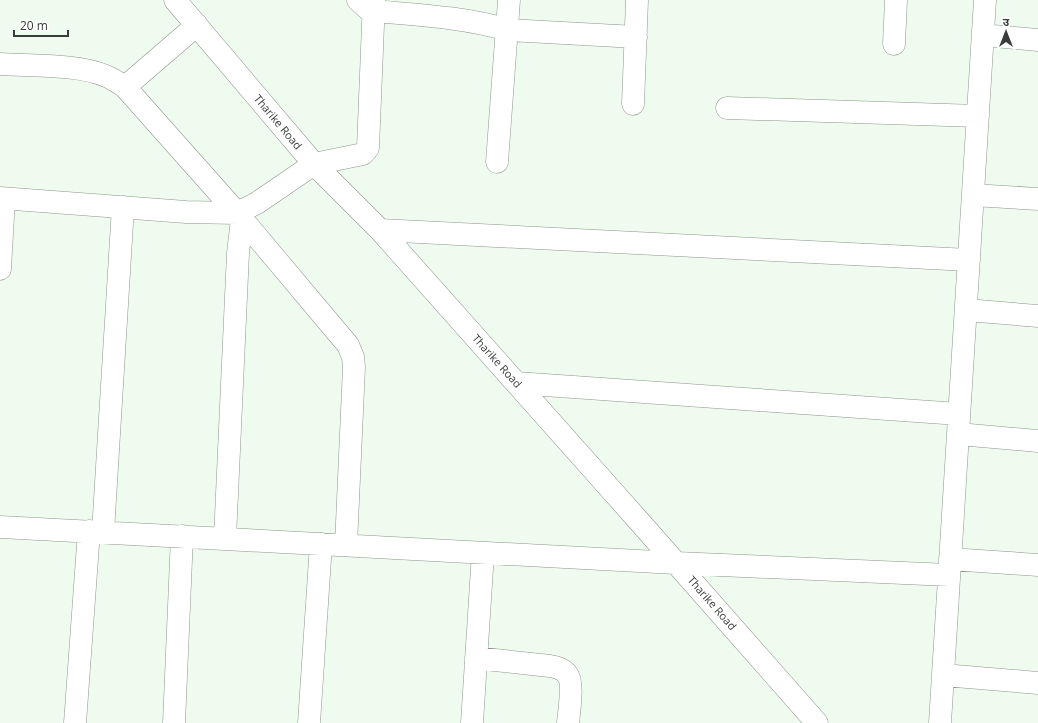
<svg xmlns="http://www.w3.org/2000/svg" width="1038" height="723" font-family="'Open Sans','Noto Sans Devanagari',sans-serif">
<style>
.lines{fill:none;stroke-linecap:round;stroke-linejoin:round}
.minor-casing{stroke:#8c968b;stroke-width:23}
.minor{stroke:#fff;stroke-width:22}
.labels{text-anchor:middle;stroke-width:3;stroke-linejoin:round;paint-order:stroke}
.street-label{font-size:11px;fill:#393d39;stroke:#fff}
</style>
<rect width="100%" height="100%" fill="#f0fbef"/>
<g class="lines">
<defs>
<path id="minor" d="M 175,0 L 314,164 L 380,230 L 638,520 L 817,723
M 358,0 L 368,9 L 374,11 C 418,15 464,17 508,30 L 636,37
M 983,35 L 1038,40
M 894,44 L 896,0
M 0,64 C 31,66 78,64 106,76 C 113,79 119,83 125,87 L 237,213 L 348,345 L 353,357 L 354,367 L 346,545
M 125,87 L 197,25
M 633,104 L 637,0
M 727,108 L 978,116
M 497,162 L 509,0
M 973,195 L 1038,199
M 0,198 L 186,212 L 237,213 L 257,203 L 314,164 L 363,154 L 368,148 L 374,0
M 380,230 L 969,260
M 0,269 L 4,199
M 966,310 L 1038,316
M 516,383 L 959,414
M 958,434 L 1038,441
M 0,527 L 676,563 L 949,575
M 103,532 L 123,207
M 225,538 L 238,253 L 242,219
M 950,559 L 1038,565
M 476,658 L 550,666 C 556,667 562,668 567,674 C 574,682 569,712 568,723
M 943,675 L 1038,683
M 75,723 L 89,531
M 174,723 L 182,536
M 309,723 L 321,544
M 472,723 L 483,553
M 940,723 L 985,0"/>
</defs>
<use href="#minor" class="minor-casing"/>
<use href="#minor" class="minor"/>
</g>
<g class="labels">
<g class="street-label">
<text transform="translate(278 122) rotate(50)" y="4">Tharike Road</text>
<text transform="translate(497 361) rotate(48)" y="4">Tharike Road</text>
<text transform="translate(712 603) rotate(49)" y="4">Tharike Road</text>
</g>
</g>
<g transform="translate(1006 32)" stroke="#ffffff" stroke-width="3" paint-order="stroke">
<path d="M0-3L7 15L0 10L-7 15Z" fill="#393d39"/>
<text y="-6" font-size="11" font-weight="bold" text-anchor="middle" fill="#393d39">उ</text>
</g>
<path d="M14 30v6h54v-6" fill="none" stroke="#393d39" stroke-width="2"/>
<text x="20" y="30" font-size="12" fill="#393d39" stroke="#ffffff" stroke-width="3" paint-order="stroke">20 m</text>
</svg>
